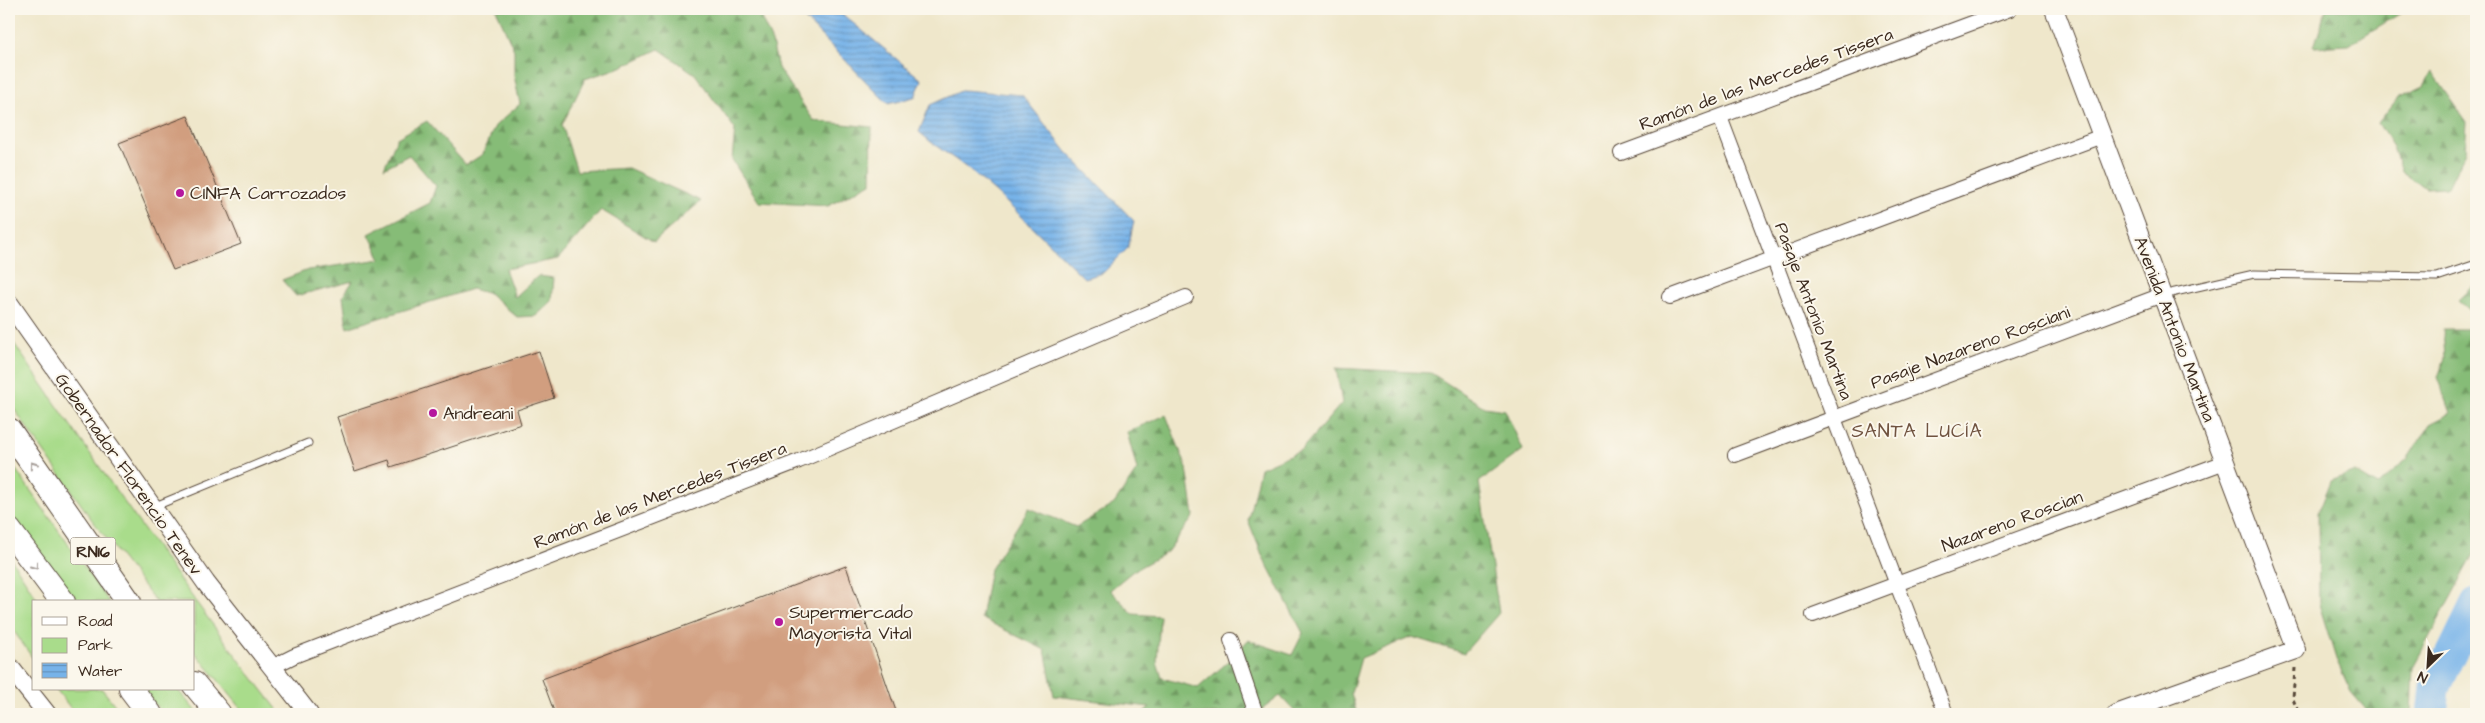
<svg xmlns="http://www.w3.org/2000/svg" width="2485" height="723" font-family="'Architects Daughter',sans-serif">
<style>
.green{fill:#a9dc8b;stroke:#728354}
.forest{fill:url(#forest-firs);stroke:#60734a}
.water{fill:url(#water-rules);stroke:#596e84}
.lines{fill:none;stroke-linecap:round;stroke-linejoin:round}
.river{stroke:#77b3e9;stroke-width:31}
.building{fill:#d19e7f}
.service-casing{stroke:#564638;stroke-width:9}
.minor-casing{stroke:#564638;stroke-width:16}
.tertiary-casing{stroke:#564638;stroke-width:20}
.trunk-casing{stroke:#564638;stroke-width:26}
.path{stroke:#564638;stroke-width:3;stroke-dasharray:4 4;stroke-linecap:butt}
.service{stroke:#fff;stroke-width:7}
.minor{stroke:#fff;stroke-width:14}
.tertiary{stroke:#fff;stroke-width:18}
.trunk{stroke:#fff;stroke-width:24}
.oneway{stroke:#a79f9a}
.poi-dot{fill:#b5179e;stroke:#fbf7ec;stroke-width:2}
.labels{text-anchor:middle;stroke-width:4;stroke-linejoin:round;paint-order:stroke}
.shield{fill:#fbf7ec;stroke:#75685c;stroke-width:1}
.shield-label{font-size:16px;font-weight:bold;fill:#3b2a1e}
.street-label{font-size:18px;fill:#3b2a1e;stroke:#fbf7ec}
.poi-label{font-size:18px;fill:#3b2a1e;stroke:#fbf7ec;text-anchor:start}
.neighbourhood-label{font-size:19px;letter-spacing:1px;fill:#705340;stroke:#fbf7ec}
</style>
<defs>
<pattern id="forest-firs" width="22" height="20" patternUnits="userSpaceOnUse" patternTransform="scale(1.25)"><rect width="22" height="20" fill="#86bc77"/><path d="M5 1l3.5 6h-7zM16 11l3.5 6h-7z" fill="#6f9961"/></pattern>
<pattern id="water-rules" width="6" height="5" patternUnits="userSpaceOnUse" patternTransform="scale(1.25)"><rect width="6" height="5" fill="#77b3e9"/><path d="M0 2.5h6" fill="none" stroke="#6392bc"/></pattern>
</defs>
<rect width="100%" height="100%" fill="#fbf7ec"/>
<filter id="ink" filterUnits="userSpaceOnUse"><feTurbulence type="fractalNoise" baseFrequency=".02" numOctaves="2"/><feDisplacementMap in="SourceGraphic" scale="10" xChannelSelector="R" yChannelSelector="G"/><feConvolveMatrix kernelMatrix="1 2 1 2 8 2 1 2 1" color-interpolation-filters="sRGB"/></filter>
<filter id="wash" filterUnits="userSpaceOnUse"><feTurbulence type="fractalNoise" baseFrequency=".0096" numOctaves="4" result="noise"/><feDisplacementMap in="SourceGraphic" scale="20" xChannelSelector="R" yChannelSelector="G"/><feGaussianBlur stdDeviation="1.12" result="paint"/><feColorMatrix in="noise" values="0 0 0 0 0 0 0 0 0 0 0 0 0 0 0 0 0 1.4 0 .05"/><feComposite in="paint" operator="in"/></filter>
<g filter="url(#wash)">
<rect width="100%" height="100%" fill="#efe7cb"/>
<path class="green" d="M 9,336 C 97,464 185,592 281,714 L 246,714 L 194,651 L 194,602 L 156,602 L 92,520 L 9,402 Z
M 9,460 L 109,602 L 73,602 L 9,513 Z
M 9,556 L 39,602 L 34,602 L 34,660 L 9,624 Z
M 56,689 L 102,689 L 122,714 L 75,714 Z
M 142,689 L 177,689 L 198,714 L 163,714 Z"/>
<path class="forest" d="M 496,9 L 757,9 L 772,42 L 778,68 L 814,121 L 872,127 L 871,183 L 828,206 L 759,202 L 732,160 L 735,129 L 695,74 L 659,49 L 621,67 L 585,79 L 562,125 L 577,171 L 628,168 L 701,201 L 654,242 L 601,210 L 558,259 L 505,269 L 515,297 L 538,276 L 554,278 L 552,301 L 536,316 L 517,317 L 490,294 L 472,289 L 347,328 L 343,296 L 353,281 L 296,296 L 282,280 L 308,270 L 381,259 L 369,234 L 430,203 L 436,186 L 409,155 L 384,168 L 397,138 L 427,121 L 466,165 L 483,154 L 495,126 L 520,104 L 514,75 L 514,50 Z
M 2326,9 L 2400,9 L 2401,13 L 2348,45 L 2314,47 Z
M 2432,72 L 2467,122 L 2465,152 L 2448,187 L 2425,188 L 2401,171 L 2393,147 L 2378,123 L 2398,98 L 2424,86 Z
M 2476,283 L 2476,323 L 2472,312 L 2458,300 Z
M 2443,329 L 2476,329 L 2476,551 L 2413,667 L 2411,714 L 2370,714 L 2351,692 L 2336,659 L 2319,604 L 2318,513 L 2331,481 L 2355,472 L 2378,486 L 2408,458 L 2430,424 L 2451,413 L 2438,377 L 2445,358 Z
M 1336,368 L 1431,373 L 1484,407 L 1505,410 L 1523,450 L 1479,482 L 1499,613 L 1464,653 L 1412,637 L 1361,658 L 1351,693 L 1357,714 L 1297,714 L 1280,696 L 1256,714 L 1141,714 L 1150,707 L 1054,696 L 1045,650 L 981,618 L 990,569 L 1029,508 L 1076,527 L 1114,504 L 1137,470 L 1127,432 L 1166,415 L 1187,468 L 1194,516 L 1167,552 L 1133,571 L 1110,590 L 1133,614 L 1160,616 L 1157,662 L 1162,678 L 1198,688 L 1230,660 L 1248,640 L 1292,655 L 1303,633 L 1263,557 L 1248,520 L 1260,468 L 1301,450 L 1342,403 Z"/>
<path class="water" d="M 795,9 L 836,9 L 922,80 L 915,97 L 888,104 Z
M 963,90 L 1022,95 L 1066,151 L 1134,221 L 1128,248 L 1103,273 L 1084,278 C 1046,241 1009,202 968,169 C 952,156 934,146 919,132 L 930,105 Z"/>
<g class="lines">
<path class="river" d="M 2432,714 L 2435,688 L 2476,604"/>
</g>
<g id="blocks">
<path class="building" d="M 188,116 L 241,244 L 173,270 L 119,143 Z
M 539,351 L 554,398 L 517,410 L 521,424 L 391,467 L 389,460 L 355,471 L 337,417 Z
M 846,566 L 897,714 L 555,714 L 542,679 Z"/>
</g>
</g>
<g filter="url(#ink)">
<use href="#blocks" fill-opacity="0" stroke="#564638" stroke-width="1"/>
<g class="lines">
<defs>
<path id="service" d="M 2162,295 L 2254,274 L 2437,277 L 2476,264
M 153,507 L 308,443"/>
<path id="minor" d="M 1720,117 L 1946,714
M 1621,153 L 2010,9
M 1670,297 L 2102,136
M 1735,455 L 2162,295
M 1813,615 L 2225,462
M 1231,640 L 1256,714
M 272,667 L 294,656 L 799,461 L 1186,297"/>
<path id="tertiary" d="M 2054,9 L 2296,650 L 2116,714
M 9,303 L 206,583 L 309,714
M 9,666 L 47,714"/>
<path id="trunk" d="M 9,430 L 129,602
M 9,530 L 63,602
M 194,684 L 219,714
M 131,689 L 150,714"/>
</defs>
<use href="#service" class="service-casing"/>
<use href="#minor" class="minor-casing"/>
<use href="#tertiary" class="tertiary-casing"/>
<use href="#trunk" class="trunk-casing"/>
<path class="path" d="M 2295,668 L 2293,699 L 2299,714"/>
<use href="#service" class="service"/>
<use href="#minor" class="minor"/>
<use href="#tertiary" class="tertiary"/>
<use href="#trunk" class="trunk"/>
</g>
<defs><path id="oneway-chevron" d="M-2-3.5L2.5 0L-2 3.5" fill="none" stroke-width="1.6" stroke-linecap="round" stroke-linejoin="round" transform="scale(1.25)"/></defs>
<g class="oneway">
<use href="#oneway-chevron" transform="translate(33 465) rotate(-125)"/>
<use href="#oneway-chevron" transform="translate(35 566) rotate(54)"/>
</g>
</g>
<g class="poi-dot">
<circle cx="180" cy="193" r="5"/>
<circle cx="433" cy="413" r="5"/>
<circle cx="779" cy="622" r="5"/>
</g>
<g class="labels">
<rect class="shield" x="70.5" y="537.5" width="45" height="27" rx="4"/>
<g class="shield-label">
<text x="93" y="557">RN16</text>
</g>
<g class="street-label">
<text transform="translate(1766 79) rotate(-20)" y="6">Ramón de las Mercedes Tissera</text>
<text transform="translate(1814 311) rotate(69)" y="6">Pasaje Antonio Martina</text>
<text transform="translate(2175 329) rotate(69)" y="6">Avenida Antonio Martina</text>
<text transform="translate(1970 347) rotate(-20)" y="6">Pasaje Nazareno Rosciani</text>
<text transform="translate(129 474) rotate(55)" y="6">Gobernador Florencio Tenev</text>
<text transform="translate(660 495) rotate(-21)" y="6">Ramón de las Mercedes Tissera</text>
<text transform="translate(2012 521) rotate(-20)" y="6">Nazareno Roscian</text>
</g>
<g class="poi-label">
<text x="190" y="199">CINFA Carrozados</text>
<text x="443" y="419">Andreani</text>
<text x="789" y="618">Supermercado<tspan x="789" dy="21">Mayorista Vital</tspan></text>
</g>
<g class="neighbourhood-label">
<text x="1917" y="437">SANTA LUCÍA</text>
</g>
</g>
<rect width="2485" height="723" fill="none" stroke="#fbf7ec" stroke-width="30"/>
<rect x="32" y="600" width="162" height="90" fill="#fbf7ec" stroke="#aea59a"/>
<rect x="42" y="617" width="25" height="8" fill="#ffffff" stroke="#aea59a"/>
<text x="78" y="626" font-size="15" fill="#3b2a1e">Road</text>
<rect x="42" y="638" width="25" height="15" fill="#a9dc8b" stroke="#aea59a"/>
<text x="78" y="650" font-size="15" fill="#3b2a1e">Park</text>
<rect x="42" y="663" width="25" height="15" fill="url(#water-rules)" stroke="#aea59a"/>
<text x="78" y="676" font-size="15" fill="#3b2a1e">Water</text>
<g transform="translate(2428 666) rotate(205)" stroke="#fbf7ec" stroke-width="4" paint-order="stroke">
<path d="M0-4L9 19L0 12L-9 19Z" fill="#3b2a1e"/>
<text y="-8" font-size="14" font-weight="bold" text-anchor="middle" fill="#3b2a1e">N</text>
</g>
</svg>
